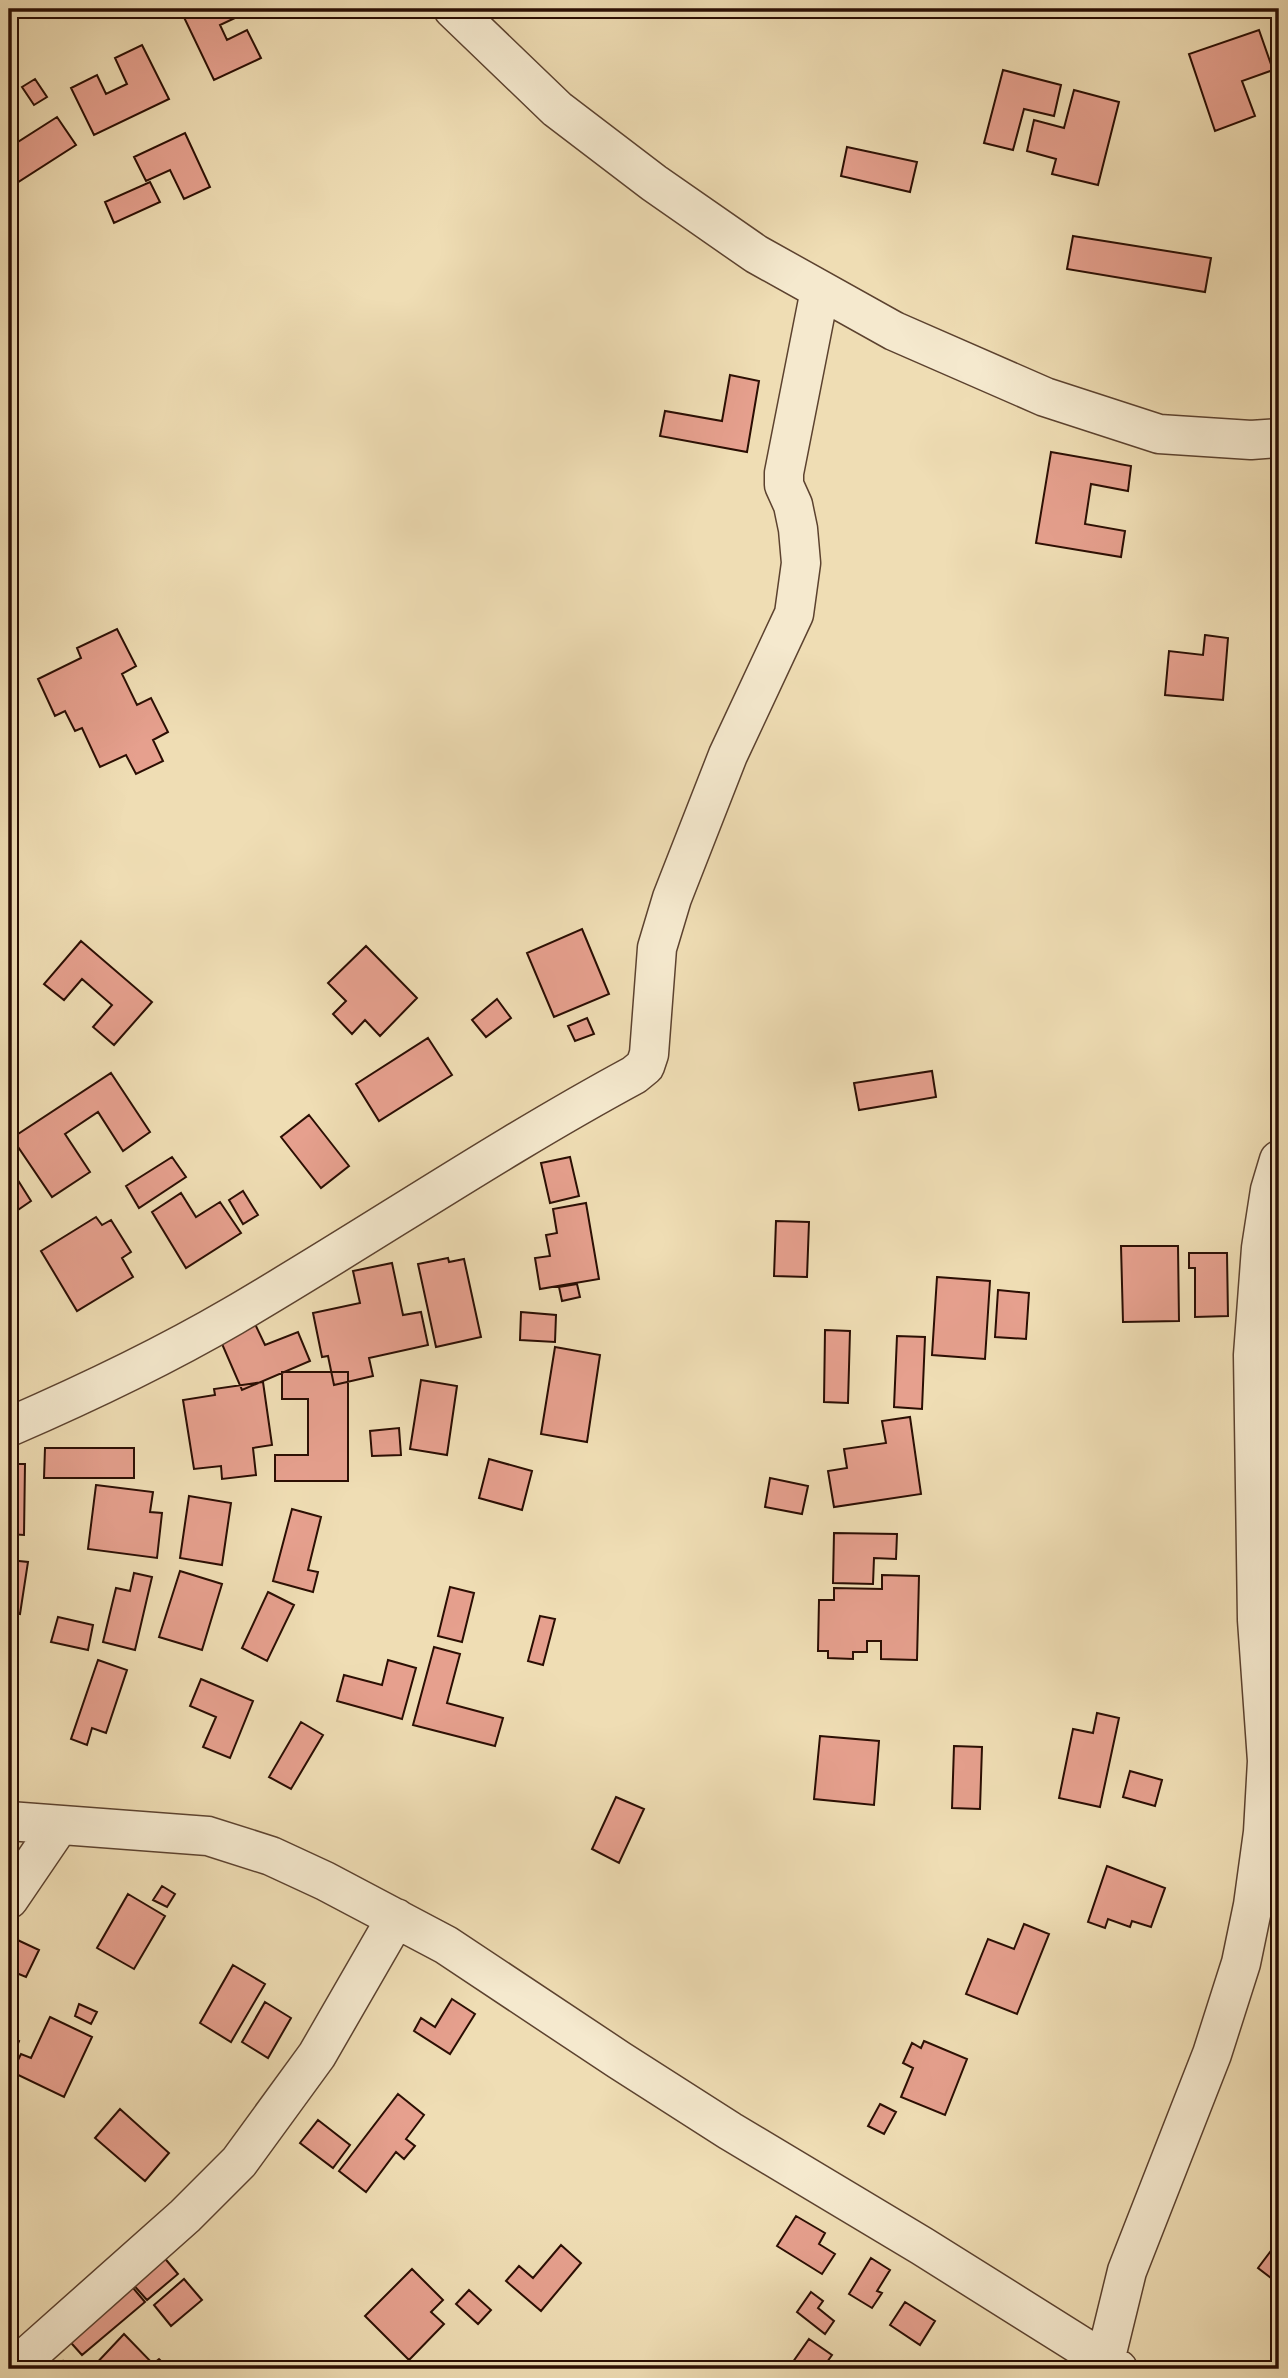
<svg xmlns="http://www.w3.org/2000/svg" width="1288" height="2378" font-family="'Libre Caslon Text',serif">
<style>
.building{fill:#e6a08e;stroke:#2b0e03;stroke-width:2}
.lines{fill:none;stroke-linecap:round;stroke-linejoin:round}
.street-casing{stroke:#5c422f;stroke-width:41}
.street{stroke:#f5e9ce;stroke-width:38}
</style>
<rect width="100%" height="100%" fill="#efddb4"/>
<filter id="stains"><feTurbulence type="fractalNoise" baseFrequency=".00286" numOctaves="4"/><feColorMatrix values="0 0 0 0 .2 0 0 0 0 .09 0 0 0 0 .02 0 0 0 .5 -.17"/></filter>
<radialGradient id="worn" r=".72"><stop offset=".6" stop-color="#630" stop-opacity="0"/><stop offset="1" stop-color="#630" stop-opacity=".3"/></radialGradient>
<path class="building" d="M 180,9 L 254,9 L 220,25 L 227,40 L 247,30 L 261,58 L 214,80 Z
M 1259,30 L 1273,70 L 1242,81 L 1255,116 L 1215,131 L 1189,54 Z
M 142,45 L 169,99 L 94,135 L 71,88 L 97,75 L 106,94 L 127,84 L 115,58 Z
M 1003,70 L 1061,85 L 1054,116 L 1024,109 L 1013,150 L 984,143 Z
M 35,79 L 47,97 L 34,105 L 22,87 Z
M 1074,90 L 1119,102 L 1098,185 L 1052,174 L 1056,159 L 1027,151 L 1034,120 L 1064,128 Z
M 57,117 L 76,145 L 12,186 L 9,181 L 9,138 L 13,145 Z
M 185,133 L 210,187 L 184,199 L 170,170 L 146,181 L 134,157 Z
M 847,147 L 917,162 L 910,192 L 841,176 Z
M 150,182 L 160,202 L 114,223 L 105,202 Z
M 1073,236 L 1211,258 L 1205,292 L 1067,269 Z
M 730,375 L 759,381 L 747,452 L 660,436 L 665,411 L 722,421 Z
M 1051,452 L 1131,466 L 1128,491 L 1091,484 L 1085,524 L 1125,531 L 1121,557 L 1036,543 Z
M 117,629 L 136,666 L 122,674 L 137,705 L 151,698 L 168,732 L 153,740 L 163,761 L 136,774 L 126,755 L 100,767 L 82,728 L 75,731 L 65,711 L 55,716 L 38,679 L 81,658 L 77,648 Z
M 1205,635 L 1228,638 L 1223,700 L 1165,695 L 1169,651 L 1203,655 Z
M 582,929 L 609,994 L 554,1017 L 527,953 Z
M 81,941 L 152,1002 L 114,1045 L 93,1027 L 112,1005 L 82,979 L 64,1000 L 44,984 Z
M 366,946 L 417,998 L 380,1036 L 365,1020 L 352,1034 L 333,1014 L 346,1001 L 328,983 Z
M 497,999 L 511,1018 L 486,1037 L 472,1020 Z
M 587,1018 L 594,1034 L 575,1041 L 568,1026 Z
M 428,1038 L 452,1075 L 379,1121 L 356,1084 Z
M 932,1071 L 936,1097 L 859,1110 L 854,1083 Z
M 111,1073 L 150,1132 L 123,1151 L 98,1112 L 65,1134 L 90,1172 L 52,1197 L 12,1138 Z
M 309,1115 L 349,1166 L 321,1188 L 281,1137 Z
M 172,1157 L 186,1177 L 139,1208 L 126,1186 Z
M 570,1157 L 579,1196 L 550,1203 L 541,1163 Z
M 9,1166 L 31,1201 L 9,1216 Z
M 243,1191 L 258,1215 L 243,1224 L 229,1200 Z
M 181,1193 L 196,1217 L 220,1202 L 241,1233 L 186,1268 L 152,1212 Z
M 586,1203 L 599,1279 L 540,1289 L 535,1258 L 550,1256 L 546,1235 L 557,1233 L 553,1209 Z
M 96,1217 L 102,1225 L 111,1220 L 131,1252 L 122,1258 L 133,1277 L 77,1311 L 41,1251 Z
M 776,1221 L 809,1222 L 807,1277 L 774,1276 Z
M 1121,1246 L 1178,1246 L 1179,1321 L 1123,1322 Z
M 1189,1253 L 1227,1253 L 1228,1316 L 1195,1317 L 1195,1268 L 1189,1268 Z
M 448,1258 L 449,1262 L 464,1259 L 481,1337 L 436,1347 L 418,1264 Z
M 392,1263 L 403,1315 L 421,1312 L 428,1345 L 369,1358 L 373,1376 L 334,1385 L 328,1356 L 322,1357 L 313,1313 L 360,1303 L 353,1271 Z
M 937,1277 L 990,1281 L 985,1359 L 932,1355 Z
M 577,1284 L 580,1297 L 562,1301 L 559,1287 Z
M 998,1290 L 1029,1293 L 1026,1339 L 995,1337 Z
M 521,1312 L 556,1315 L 555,1342 L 520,1340 Z
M 254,1322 L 265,1345 L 298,1332 L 310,1361 L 242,1390 L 219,1337 Z
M 825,1330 L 850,1331 L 848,1403 L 824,1402 Z
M 897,1336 L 925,1337 L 922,1409 L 894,1407 Z
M 555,1347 L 600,1355 L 587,1442 L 541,1434 Z
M 282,1372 L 348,1372 L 348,1481 L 275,1481 L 275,1455 L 308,1455 L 308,1399 L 282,1399 Z
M 421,1380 L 457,1386 L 447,1455 L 410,1449 Z
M 263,1382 L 272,1445 L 253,1448 L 256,1475 L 222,1479 L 221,1466 L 194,1469 L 183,1400 L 215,1395 L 214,1389 Z
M 910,1417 L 921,1494 L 834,1507 L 828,1471 L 847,1468 L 844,1449 L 886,1443 L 882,1421 Z
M 399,1428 L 401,1455 L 372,1456 L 370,1431 Z
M 45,1448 L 134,1448 L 134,1478 L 44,1478 Z
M 489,1459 L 532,1471 L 522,1510 L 479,1498 Z
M 9,1464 L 25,1464 L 24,1535 L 9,1534 Z
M 770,1478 L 808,1486 L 802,1514 L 765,1507 Z
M 96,1485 L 153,1492 L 150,1512 L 162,1513 L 157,1558 L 88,1549 Z
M 189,1496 L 231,1503 L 222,1565 L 180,1558 Z
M 292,1509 L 321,1517 L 308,1570 L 318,1572 L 313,1592 L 273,1581 Z
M 834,1533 L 897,1534 L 896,1559 L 874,1558 L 873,1584 L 833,1583 Z
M 9,1560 L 28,1562 L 20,1614 L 9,1612 Z
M 180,1571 L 222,1584 L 202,1650 L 159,1637 Z
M 134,1573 L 152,1577 L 135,1650 L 103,1642 L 116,1588 L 130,1591 Z
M 882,1575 L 919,1576 L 917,1660 L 881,1659 L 881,1641 L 867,1641 L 867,1652 L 853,1652 L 853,1659 L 828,1658 L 828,1651 L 818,1651 L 819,1600 L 834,1600 L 834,1588 L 882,1589 Z
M 450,1587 L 474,1593 L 462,1642 L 438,1636 Z
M 268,1592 L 294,1605 L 267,1661 L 242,1648 Z
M 540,1616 L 555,1619 L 543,1665 L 528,1661 Z
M 58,1617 L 93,1625 L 88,1650 L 51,1642 Z
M 434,1647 L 460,1654 L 447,1703 L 503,1718 L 495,1746 L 413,1725 Z
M 98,1660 L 127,1670 L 106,1733 L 92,1728 L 87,1745 L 71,1739 Z
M 388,1660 L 416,1668 L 402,1719 L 337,1701 L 344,1675 L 382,1685 Z
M 201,1679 L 253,1701 L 230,1758 L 203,1747 L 216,1717 L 190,1706 Z
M 1097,1713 L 1119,1718 L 1100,1807 L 1059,1798 L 1073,1729 L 1093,1733 Z
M 301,1722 L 323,1735 L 291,1789 L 269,1777 Z
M 820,1736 L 879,1741 L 874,1805 L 814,1799 Z
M 954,1746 L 982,1747 L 980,1809 L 952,1808 Z
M 1130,1771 L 1162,1780 L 1155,1806 L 1123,1797 Z
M 616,1797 L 644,1809 L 619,1863 L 592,1849 Z
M 1107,1866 L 1165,1888 L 1151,1927 L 1132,1921 L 1130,1927 L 1108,1919 L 1105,1928 L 1088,1922 Z
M 162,1886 L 175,1894 L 167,1907 L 153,1900 Z
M 128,1894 L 165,1916 L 134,1969 L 97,1948 Z
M 1024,1924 L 1049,1934 L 1017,2014 L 966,1994 L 988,1939 L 1014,1949 Z
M 9,1936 L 39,1950 L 26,1977 L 9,1970 Z
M 233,1965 L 265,1984 L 231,2042 L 200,2023 Z
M 452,1999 L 475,2014 L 450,2054 L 414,2031 L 421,2018 L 435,2027 Z
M 265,2002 L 291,2018 L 268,2058 L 242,2042 Z
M 79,2004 L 97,2012 L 91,2024 L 75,2016 Z
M 50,2017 L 92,2037 L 64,2097 L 12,2072 L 21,2054 L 31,2058 Z
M 9,2037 L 19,2041 L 9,2065 Z
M 924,2041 L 967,2059 L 945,2115 L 901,2097 L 913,2068 L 903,2063 L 912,2043 L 921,2048 Z
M 398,2094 L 424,2115 L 406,2139 L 415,2146 L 404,2159 L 396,2152 L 366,2192 L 339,2171 Z
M 880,2104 L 896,2112 L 884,2134 L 868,2126 Z
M 120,2109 L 169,2153 L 145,2181 L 95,2138 Z
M 318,2120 L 350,2145 L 333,2168 L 300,2143 Z
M 796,2216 L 825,2233 L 819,2244 L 835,2254 L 822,2274 L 777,2246 Z
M 1279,2240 L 1279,2284 L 1258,2268 Z
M 561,2245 L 581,2263 L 541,2311 L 506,2281 L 519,2266 L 533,2278 Z
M 162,2255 L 178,2274 L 147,2300 L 130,2281 Z
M 871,2258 L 890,2270 L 877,2291 L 882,2293 L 872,2308 L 849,2294 Z
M 412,2269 L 443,2300 L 431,2312 L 444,2324 L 409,2360 L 365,2316 Z
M 184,2279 L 202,2300 L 171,2326 L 154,2305 Z
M 128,2282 L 145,2302 L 82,2355 L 64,2335 Z
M 469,2290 L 491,2310 L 478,2324 L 456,2304 Z
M 811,2292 L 823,2301 L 818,2308 L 834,2321 L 825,2334 L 797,2312 Z
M 905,2302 L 935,2321 L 920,2345 L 890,2325 Z
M 124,2334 L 153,2364 L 159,2359 L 169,2369 L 91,2369 Z
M 809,2339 L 832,2355 L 822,2369 L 788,2369 Z
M 63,2361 L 69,2369 L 52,2369 Z"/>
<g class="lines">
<defs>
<path id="street" d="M 453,9 L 557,109 L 654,183 L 756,254 L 894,331 L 1045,397 L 1159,434 L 1251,440 L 1279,438
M 9,1427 C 85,1394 161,1358 233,1316 C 368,1237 497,1149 634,1075 L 645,1066 L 649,1054 L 657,948 L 672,898 L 728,755 L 794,614 L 801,563 L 798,529 L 793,505 L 784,485 L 784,473 L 820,290
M 9,1821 L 208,1836 L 271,1856 L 325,1881 L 446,1945 L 619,2060 L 730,2131 L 922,2246 L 1118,2369
M 9,1899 L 58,1827
M 13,2369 L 185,2216 L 239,2162 L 317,2055 L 396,1918
M 1103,2369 L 1127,2271 L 1212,2054 L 1241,1963 L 1253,1905 L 1263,1832 L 1267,1761 L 1257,1620 L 1253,1355 L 1261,1248 L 1270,1190 L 1279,1160"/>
</defs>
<use href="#street" class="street-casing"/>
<use href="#street" class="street"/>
</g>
<rect width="1288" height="2378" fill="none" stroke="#efddb4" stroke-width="35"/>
<rect x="10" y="10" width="1267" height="2357" fill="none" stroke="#2b0e03" stroke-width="3.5"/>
<rect x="18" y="18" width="1253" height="2343" fill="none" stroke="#2b0e03" stroke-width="2"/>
<rect width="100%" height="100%" filter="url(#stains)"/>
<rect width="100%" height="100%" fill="url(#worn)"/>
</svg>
